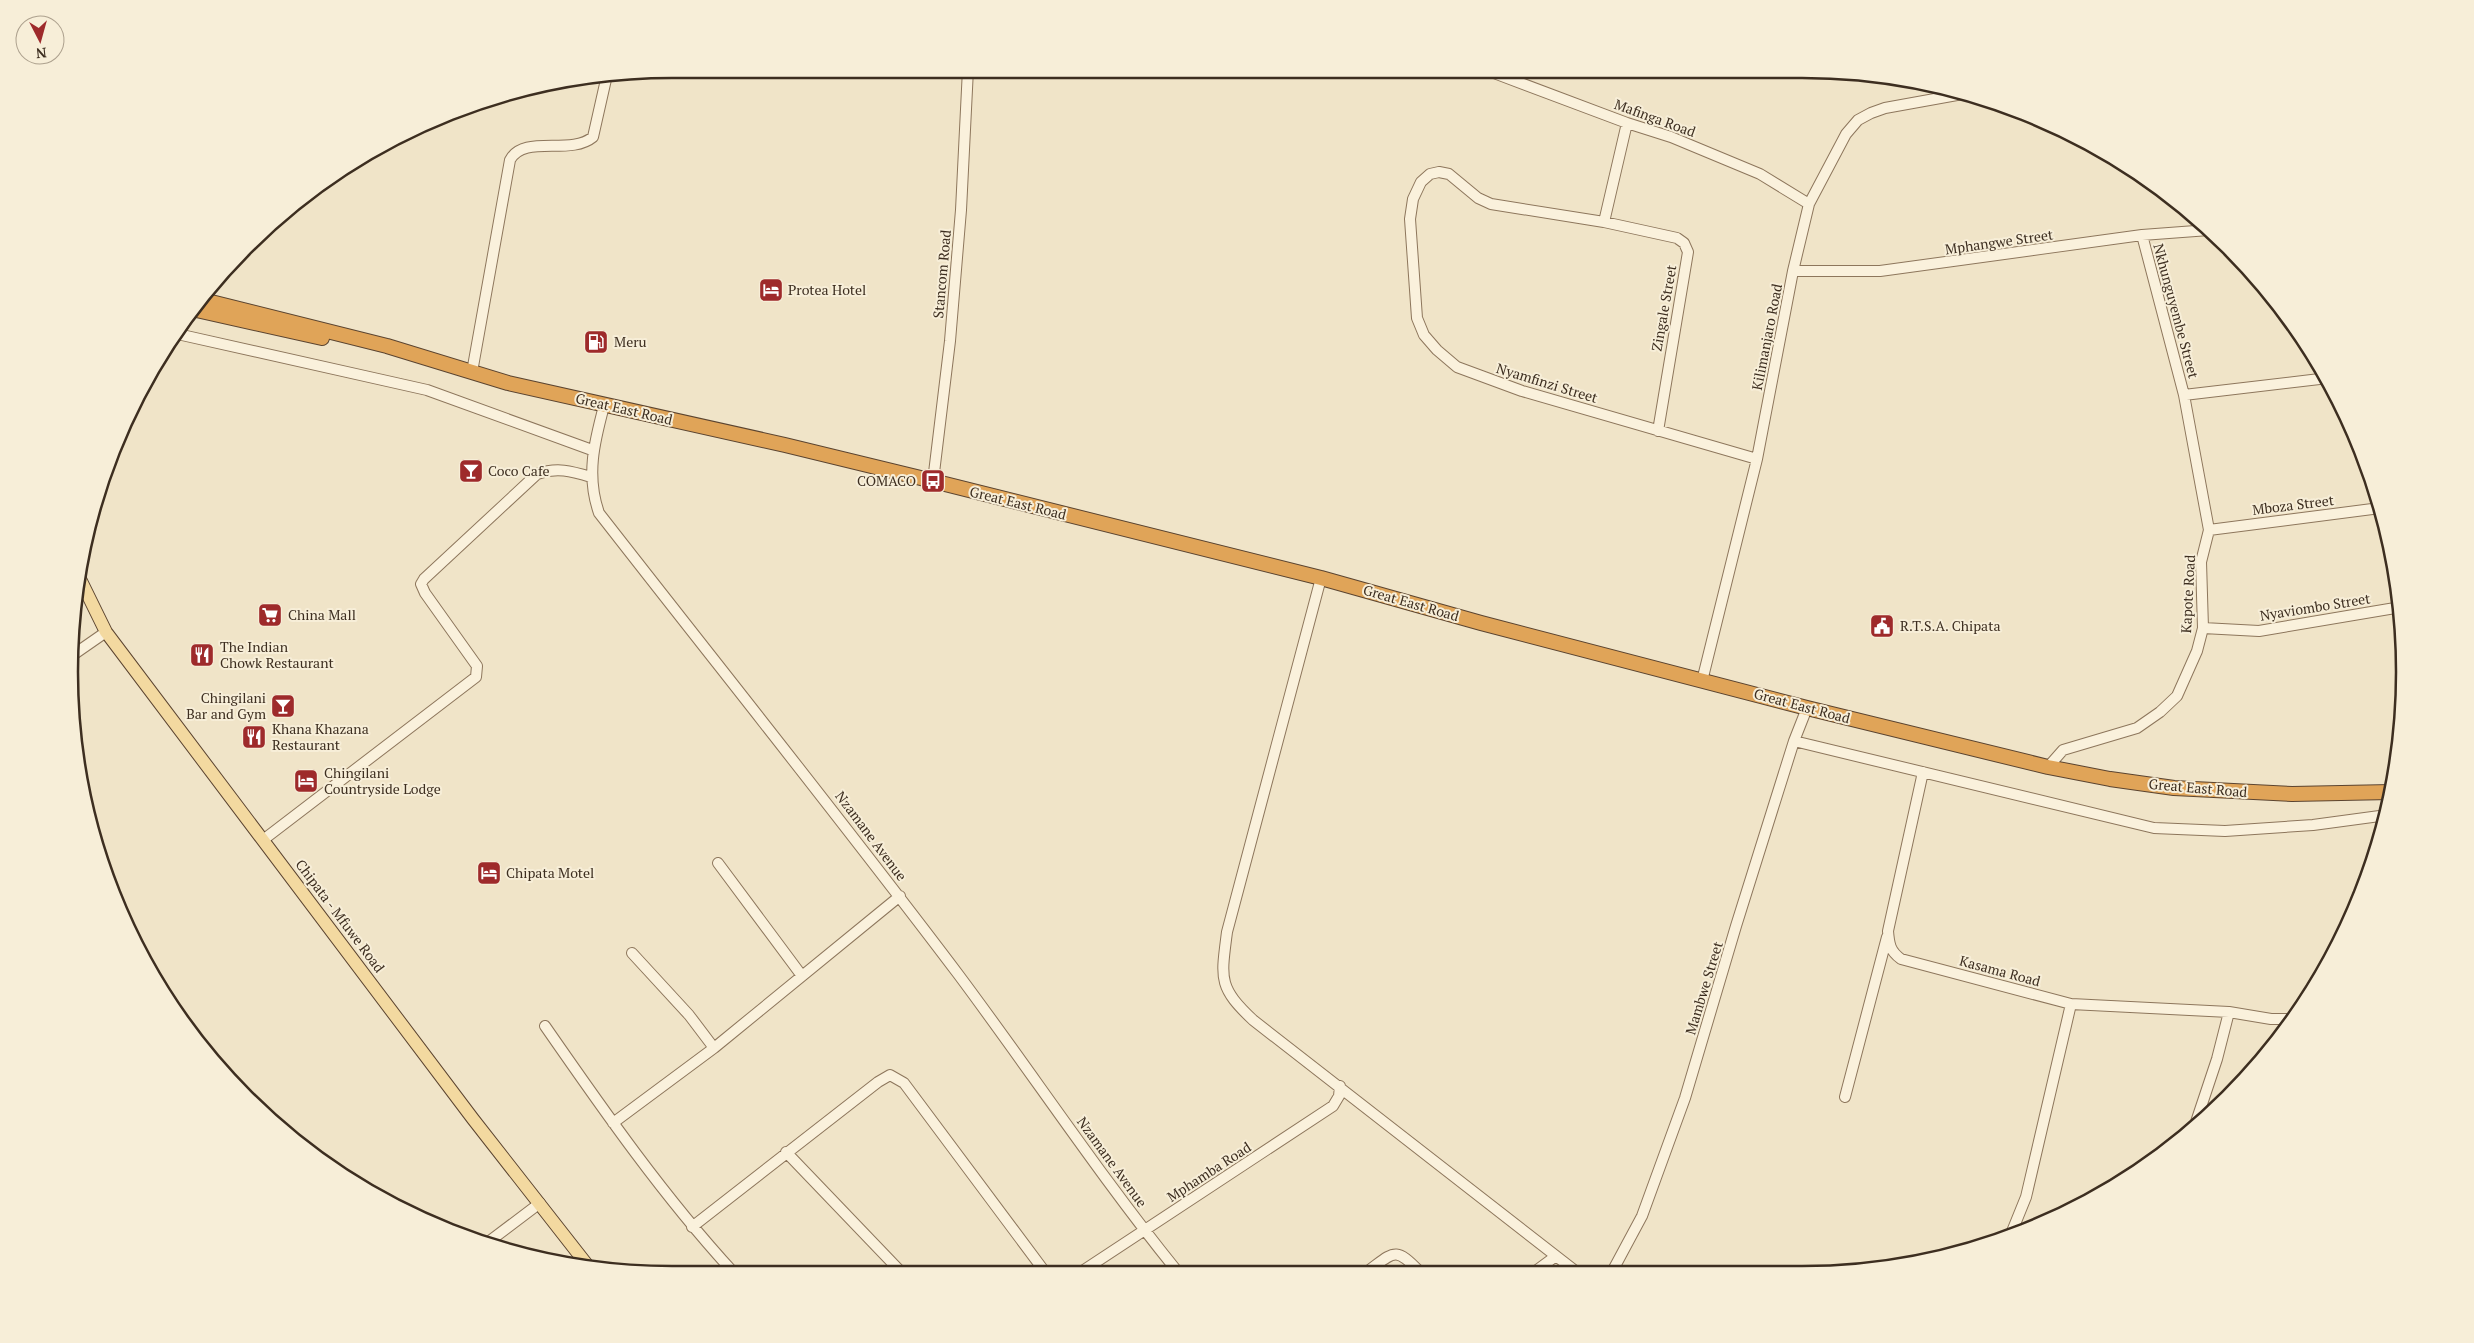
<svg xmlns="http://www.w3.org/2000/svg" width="2474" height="1343" font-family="'PT Serif',serif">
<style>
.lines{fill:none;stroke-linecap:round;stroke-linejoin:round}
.minor-casing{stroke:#8d765c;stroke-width:12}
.major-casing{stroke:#5b4430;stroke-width:14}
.highway-casing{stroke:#5b4430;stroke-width:16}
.minor{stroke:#faf1dc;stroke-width:10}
.major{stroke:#f3d9a0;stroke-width:12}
.highway{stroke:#e0a458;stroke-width:14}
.labels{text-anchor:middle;stroke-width:4;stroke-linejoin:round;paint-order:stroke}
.street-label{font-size:14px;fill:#3d2e20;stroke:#f7eed8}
.poi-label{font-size:14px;fill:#3d2e20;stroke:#f7eed8;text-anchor:start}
.rim{fill:none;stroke:#3d2e20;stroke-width:2.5}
</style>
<rect width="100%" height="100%" fill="#f0e4c8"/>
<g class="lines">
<defs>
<path id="minor" d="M 1486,70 L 1627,123 L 1671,137 L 1760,174 L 1809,204
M 1604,222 L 1627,123
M 2142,235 L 2184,395
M 1793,271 L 1880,271 L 2142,235 L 2209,230
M 173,333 L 427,390 L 592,450
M 472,372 L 510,160 C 524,134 570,156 593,137 L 607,75
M 604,406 C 594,443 586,476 599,513 C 719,667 841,819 958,974 C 1032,1073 1100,1176 1177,1271
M 1658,431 L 1688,252 L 1684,243 L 1677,238 L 1604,222 L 1491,204 L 1478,198 L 1449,174 L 1439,172 L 1430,174 L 1421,182 L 1413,199 L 1410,219 L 1417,318 L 1424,335 L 1437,350 L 1457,367 L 1522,391 L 1757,459
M 933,481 L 950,341 L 961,210 L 968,69
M 2209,530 L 2380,508
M 1321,578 L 1227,932 C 1221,979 1218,987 1253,1020 L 1574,1270
M 2203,628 L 2259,631 L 2401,607
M 70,657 L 106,632
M 1702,681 L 1757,459 L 1793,271 L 1809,204 L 1846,134 L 1858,120 L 1871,113 L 1885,108 L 1968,93
M 1794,741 L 2154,828 L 2225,831 L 2313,825 L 2387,815
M 2048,767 L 2063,750 L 2137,728 L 2160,712 L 2177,696 L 2197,651 L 2203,628 L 2201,562 L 2209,530 L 2184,395 L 2328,378
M 1923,772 L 1888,931 C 1889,944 1890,951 1901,959 L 2071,1004 L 2229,1012 L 2271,1019 L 2289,1019
M 263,840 L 476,677 L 477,666 L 425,593 L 421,584 L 424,579 L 537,474 C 557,467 571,471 591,477
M 718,863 L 802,976
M 632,953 L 689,1015 L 714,1048
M 545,1026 C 604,1111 664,1197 734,1273
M 1845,1097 L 1887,937
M 613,1123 L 714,1048 L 900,896
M 2195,1125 L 2217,1059 L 2229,1012
M 786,1152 L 901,1272
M 692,1227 L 878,1082 L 890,1075 L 904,1083 L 1045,1272
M 2011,1234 L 2026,1197 L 2071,1004
M 487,1243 L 540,1203
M 1537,1270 L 1556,1256
M 1613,1270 L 1642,1216 L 1685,1098 L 1736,926 L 1794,741 L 1807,708
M 1368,1271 C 1394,1252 1395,1246 1419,1271
M 1081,1272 L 1333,1106 L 1339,1096 L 1340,1086"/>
<path id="major" d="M 79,577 L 106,632 L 473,1119 L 588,1266"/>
<path id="highway" d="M 199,299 L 387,346 L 508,383 L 785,445 L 933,481 L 1321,578 L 1481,623 L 1807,708 L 2048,767 L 2110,779 L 2174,788 L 2292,794 L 2391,792
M 192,309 L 322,338"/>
</defs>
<use href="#minor" class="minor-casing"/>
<use href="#major" class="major-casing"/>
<use href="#highway" class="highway-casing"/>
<use href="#minor" class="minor"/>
<use href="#major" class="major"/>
<use href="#highway" class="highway"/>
</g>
<defs>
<symbol id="hotel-square" viewBox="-11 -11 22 22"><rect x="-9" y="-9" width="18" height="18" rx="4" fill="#9e2a2b" stroke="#f7eed8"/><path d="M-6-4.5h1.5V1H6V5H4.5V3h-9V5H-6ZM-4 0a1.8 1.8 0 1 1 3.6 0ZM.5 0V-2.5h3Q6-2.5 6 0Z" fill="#fff"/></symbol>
<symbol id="fuel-square" viewBox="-11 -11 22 22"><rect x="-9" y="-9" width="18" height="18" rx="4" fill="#9e2a2b" stroke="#f7eed8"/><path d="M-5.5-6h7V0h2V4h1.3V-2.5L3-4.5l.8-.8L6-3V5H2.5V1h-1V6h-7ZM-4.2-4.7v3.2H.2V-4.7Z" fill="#fff"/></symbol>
<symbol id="bar-square" viewBox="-11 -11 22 22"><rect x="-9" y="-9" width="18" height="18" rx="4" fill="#9e2a2b" stroke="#f7eed8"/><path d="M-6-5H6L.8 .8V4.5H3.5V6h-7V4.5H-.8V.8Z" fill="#fff"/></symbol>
<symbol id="bus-square" viewBox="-11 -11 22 22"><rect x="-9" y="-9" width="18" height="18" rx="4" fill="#9e2a2b" stroke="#f7eed8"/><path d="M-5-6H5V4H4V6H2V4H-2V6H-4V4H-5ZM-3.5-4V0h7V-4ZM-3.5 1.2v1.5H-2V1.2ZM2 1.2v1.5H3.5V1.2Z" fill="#fff"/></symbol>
<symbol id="supermarket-square" viewBox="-11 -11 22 22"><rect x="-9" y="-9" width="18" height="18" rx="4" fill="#9e2a2b" stroke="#f7eed8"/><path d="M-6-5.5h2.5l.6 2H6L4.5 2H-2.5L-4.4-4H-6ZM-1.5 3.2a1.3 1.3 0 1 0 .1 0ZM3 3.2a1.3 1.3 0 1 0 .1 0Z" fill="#fff"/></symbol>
<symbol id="civic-square" viewBox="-11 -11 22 22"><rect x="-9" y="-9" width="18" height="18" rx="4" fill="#9e2a2b" stroke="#f7eed8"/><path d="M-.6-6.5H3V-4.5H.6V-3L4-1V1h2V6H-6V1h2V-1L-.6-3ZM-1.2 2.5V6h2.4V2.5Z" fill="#fff"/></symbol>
<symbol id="restaurant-square" viewBox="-11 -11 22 22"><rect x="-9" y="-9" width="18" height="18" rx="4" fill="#9e2a2b" stroke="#f7eed8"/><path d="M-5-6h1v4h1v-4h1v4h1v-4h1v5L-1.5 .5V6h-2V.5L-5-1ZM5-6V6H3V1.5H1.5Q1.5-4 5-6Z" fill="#fff"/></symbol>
</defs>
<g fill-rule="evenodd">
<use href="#hotel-square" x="757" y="276" width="28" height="28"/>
<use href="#fuel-square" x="582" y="328" width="28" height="28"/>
<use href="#bar-square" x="457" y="457" width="28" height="28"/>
<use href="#bus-square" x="919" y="467" width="28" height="28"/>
<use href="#supermarket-square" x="256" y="601" width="28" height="28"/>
<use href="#civic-square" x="1868" y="612" width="28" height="28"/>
<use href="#restaurant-square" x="188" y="641" width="28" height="28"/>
<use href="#bar-square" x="269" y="692" width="28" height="28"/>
<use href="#restaurant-square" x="240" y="723" width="28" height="28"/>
<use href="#hotel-square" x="292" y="767" width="28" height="28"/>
<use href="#hotel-square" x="475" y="859" width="28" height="28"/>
</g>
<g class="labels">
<g class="street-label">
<text transform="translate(1655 118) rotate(20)" y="5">Mafinga Road</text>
<text transform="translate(1999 242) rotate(-8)" y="5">Mphangwe Street</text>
<text transform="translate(942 274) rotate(-85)" y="5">Stancom Road</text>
<text transform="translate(1664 308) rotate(-80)" y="5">Zingale Street</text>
<text transform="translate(2176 311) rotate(75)" y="5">Nkhunguyembe Street</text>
<text transform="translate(1767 337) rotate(-79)" y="5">Kilimanjaro Road</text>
<text transform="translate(1547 383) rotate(17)" y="5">Nyamfinzi Street</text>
<text transform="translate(624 409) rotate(13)" y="5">Great East Road</text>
<text transform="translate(1018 503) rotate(14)" y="5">Great East Road</text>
<text transform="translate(2293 505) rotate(-7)" y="5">Mboza Street</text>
<text transform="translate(2188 594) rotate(-87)" y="5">Kapote Road</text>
<text transform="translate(1411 603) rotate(16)" y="5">Great East Road</text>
<text transform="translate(2315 607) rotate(-9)" y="5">Nyaviombo Street</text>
<text transform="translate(1802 706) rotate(15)" y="5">Great East Road</text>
<text transform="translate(2198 788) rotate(5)" y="5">Great East Road</text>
<text transform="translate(871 836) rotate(53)" y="5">Nzamane Avenue</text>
<text transform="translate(340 916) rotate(53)" y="5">Chipata - Mfuwe Road</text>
<text transform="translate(2000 971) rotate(15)" y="5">Kasama Road</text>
<text transform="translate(1704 988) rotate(-73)" y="5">Mambwe Street</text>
<text transform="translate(1112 1162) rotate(54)" y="5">Nzamane Avenue</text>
<text transform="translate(1209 1172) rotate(-33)" y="5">Mphamba Road</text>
</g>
<g class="poi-label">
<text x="788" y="295">Protea Hotel</text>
<text x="614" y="347">Meru</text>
<text x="488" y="476">Coco Cafe</text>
<text x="916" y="486" text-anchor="end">COMACO</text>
<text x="288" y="620">China Mall</text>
<text x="1900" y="631">R.T.S.A. Chipata</text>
<text x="220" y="652">The Indian<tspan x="220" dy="16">Chowk Restaurant</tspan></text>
<text x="266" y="703" text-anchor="end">Chingilani<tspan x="266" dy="16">Bar and Gym</tspan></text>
<text x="272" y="734">Khana Khazana<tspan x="272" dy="16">Restaurant</tspan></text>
<text x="324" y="778">Chingilani<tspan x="324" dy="16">Countryside Lodge</tspan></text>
<text x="506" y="878">Chipata Motel</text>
</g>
</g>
<path d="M0 0H2474V1343H0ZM672 78H1802A594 594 0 0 1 2396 672V672A594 594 0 0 1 1802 1266H672A594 594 0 0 1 78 672V672A594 594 0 0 1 672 78Z" fill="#f7eed8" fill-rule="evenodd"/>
<path class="rim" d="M672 78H1802A594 594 0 0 1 2396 672V672A594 594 0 0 1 1802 1266H672A594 594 0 0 1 78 672V672A594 594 0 0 1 672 78Z"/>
<g transform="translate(40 40) rotate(174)"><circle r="24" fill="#f7eed8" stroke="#ada18e"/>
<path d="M0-4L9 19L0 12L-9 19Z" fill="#9e2a2b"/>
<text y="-8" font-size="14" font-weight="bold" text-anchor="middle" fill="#3d2e20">N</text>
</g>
</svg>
